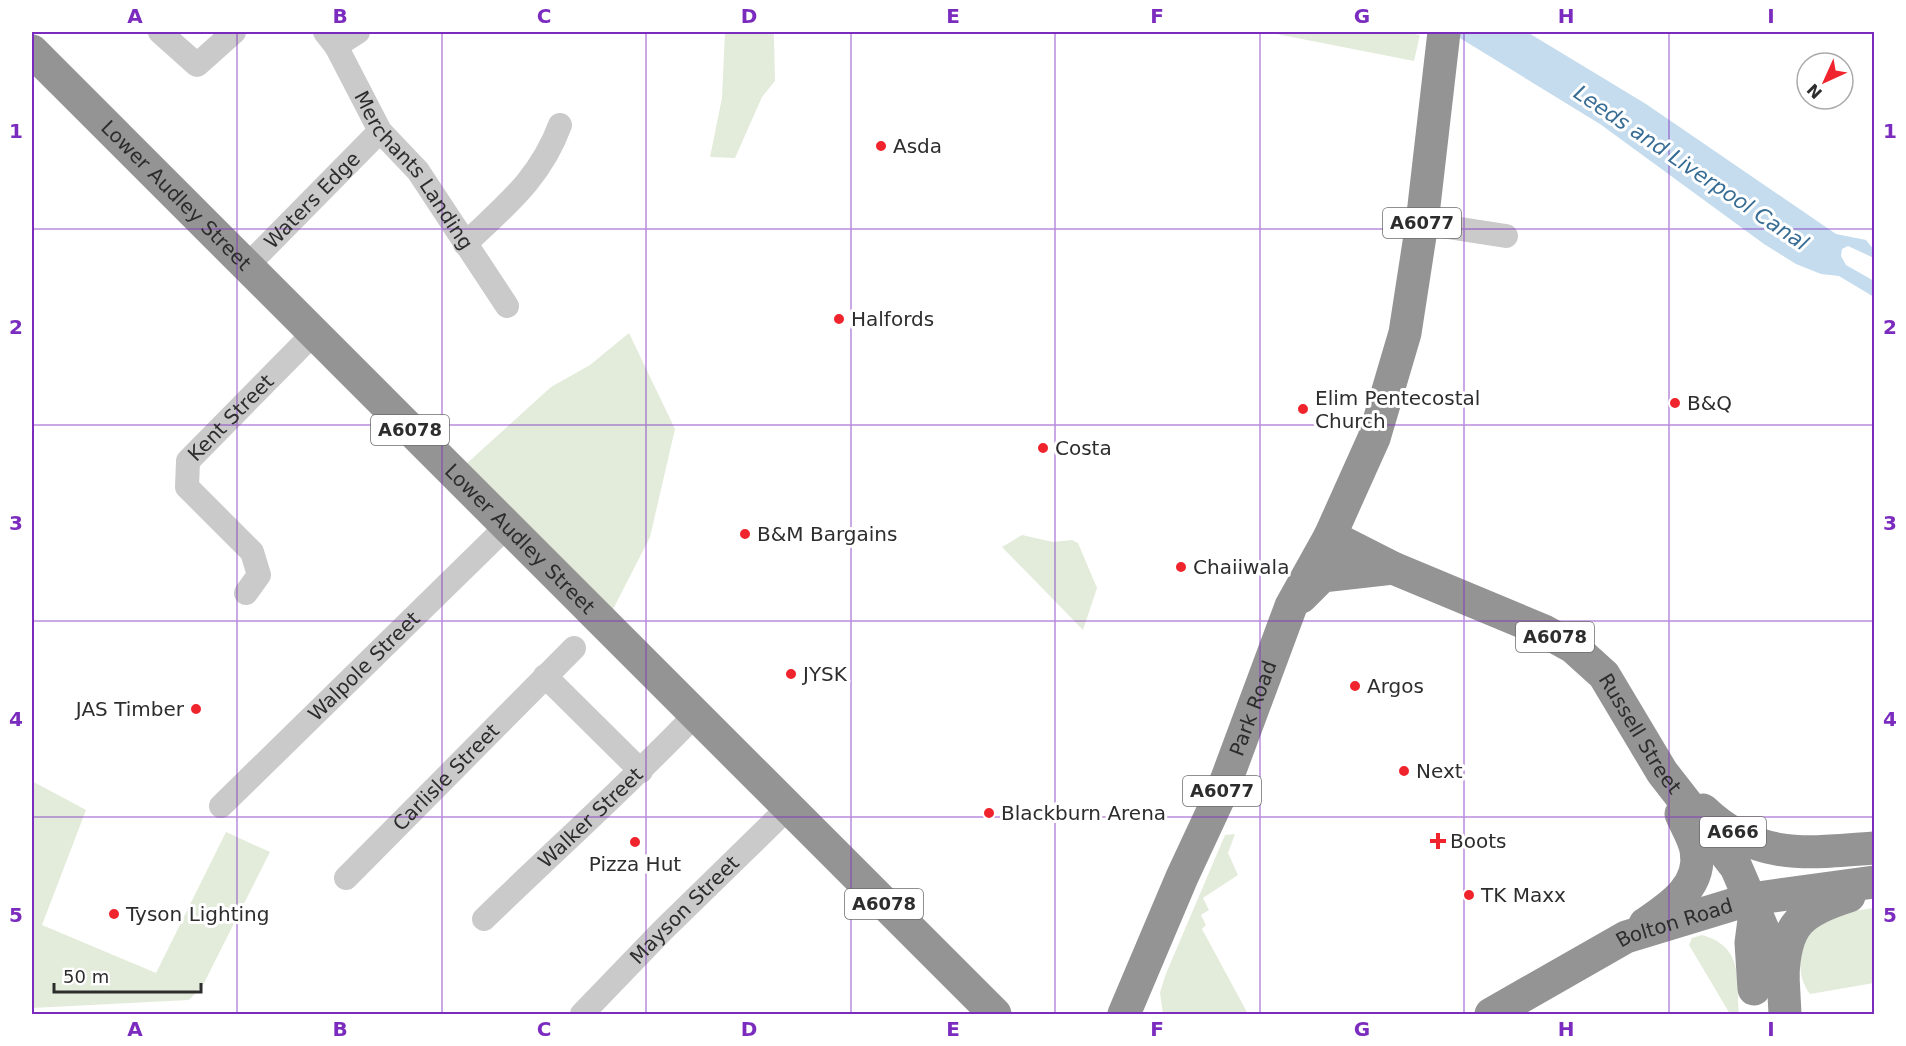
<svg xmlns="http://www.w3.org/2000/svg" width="1906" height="1046" font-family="'DejaVu Sans',sans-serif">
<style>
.green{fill:#e3ecda}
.water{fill:#c4dced}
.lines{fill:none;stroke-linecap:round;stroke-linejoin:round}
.street{stroke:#cacaca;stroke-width:24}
.highway{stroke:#949494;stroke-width:33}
.grid{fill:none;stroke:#7b2cbf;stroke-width:1.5;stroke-opacity:0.55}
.poi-dot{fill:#ef242c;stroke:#fff;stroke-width:2}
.labels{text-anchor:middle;stroke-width:6;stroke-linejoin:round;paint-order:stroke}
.shield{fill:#fff;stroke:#6c6c6c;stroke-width:1.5}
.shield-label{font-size:18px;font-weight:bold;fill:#2d2d2d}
.poi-label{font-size:20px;fill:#2d2d2d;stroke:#fff;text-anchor:start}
.street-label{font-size:20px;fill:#2d2d2d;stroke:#fff}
.water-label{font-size:21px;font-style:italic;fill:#376c94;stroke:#fff}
.neatline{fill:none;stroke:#7b2cbf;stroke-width:2}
.grid-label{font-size:20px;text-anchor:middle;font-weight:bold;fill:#7b2cbf}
</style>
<rect width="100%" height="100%" fill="#fff"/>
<path class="green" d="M 725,32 L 773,32 L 774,36 L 775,81 L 762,97 L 735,158 L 710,157 L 722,98 Z
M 1266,32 L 1405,32 L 1420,35 L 1414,61 Z
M 629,333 L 675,429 L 650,537 L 605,625 L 454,475 L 551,387 L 590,365 Z
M 1022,535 L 1053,542 L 1072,540 L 1078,543 L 1097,588 L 1083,630 L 1002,547 Z
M 32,781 L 86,810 L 42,925 L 156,973 L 226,832 L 270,852 L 203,985 L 189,1000 L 32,1008 Z
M 1235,834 L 1228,853 L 1238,875 L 1203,898 L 1209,910 L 1201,915 L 1206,925 L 1202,929 L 1248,1014 L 1163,1014 L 1160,993 L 1165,976 L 1225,835 Z
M 1874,908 L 1874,983 L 1810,994 C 1790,968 1803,928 1833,916 C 1845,911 1861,910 1874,908 Z
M 1702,935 C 1744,947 1736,978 1739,1014 L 1730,1014 L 1689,945 L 1692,938 Z"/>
<path class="water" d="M 1450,32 L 1527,32 L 1646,104 L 1836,234 L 1866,240 L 1874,250 L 1874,258 L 1848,246 L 1842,249 L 1841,256 L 1846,265 L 1874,281 L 1874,297 L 1839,276 L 1821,274 L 1796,264 L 1764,244 L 1600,124 Z"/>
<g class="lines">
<g class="street">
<path d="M 160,32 L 197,65 L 234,32"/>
<path id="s1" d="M 325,32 L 336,46 L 380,131 L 418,171 L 507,306"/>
<path d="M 336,46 L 358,32"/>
<path d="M 1422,223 L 1506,236"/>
<path d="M 465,244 C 505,206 540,179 560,125"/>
<path id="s2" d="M 246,267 L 380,131"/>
<path id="s3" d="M 246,593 L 259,575 L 252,552 L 187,487 L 188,461 L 313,334"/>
<path d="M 545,676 L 641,771"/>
<path id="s4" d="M 221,806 L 506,527"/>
<path id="s5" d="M 346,878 L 574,648"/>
<path id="s6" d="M 484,919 C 554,851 627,786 695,715"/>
<path id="s7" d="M 582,1014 L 662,931 L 788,808"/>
</g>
<g class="highway">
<path id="s8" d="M 32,51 L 995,1014"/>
<path id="s9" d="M 1330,536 L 1393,568 L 1544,631 L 1573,647 L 1604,675 L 1662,772 L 1736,867 L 1783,976 L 1785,1014"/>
<path d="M 1301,597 L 1322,576 L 1393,568"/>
<path d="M 1703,810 C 1756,861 1807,853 1874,848"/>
<path d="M 1645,924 C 1670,907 1703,886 1696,850 C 1694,838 1686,826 1681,814"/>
<path d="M 1783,976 C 1785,924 1801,911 1849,896"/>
<path d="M 1754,989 L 1751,943 L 1754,920"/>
<path id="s10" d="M 1124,1014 L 1182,877 L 1223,789 L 1291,606 L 1330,536 L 1374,438 L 1405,333 L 1422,223 L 1444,32"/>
<path id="s11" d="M 1491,1014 L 1626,937 L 1751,899 L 1874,882"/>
</g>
</g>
<path class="grid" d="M 237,32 L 237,1014M 442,32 L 442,1014M 646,32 L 646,1014M 851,32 L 851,1014M 1055,32 L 1055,1014M 1260,32 L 1260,1014M 1464,32 L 1464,1014M 1669,32 L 1669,1014M 32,229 L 1874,229M 32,425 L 1874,425M 32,621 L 1874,621M 32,817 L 1874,817"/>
<g class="poi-dot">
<circle cx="881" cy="146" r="6"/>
<circle cx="839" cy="319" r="6"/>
<circle cx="1675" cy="403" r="6"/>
<circle cx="1303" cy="409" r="6"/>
<circle cx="1043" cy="448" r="6"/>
<circle cx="745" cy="534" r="6"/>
<circle cx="1181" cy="567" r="6"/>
<circle cx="791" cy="674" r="6"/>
<circle cx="1355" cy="686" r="6"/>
<circle cx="196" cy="709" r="6"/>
<circle cx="1404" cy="771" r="6"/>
<circle cx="989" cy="813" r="6"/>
<path d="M1435 832h6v6h6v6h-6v6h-6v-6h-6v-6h6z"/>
<circle cx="635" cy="842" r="6"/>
<circle cx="1469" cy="895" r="6"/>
<circle cx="114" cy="914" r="6"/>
</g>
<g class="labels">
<g class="shield">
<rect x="1383" y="208" width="78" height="30" rx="4.5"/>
<rect x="371" y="415" width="78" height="30" rx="4.5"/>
<rect x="1516" y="622" width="78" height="30" rx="4.5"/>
<rect x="1183" y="776" width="78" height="30" rx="4.5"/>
<rect x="1700" y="817" width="66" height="30" rx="4.5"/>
<rect x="845" y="889" width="78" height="30" rx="4.5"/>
</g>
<g class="shield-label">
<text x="1422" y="229">A6077</text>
<text x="410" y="436">A6078</text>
<text x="1555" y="643">A6078</text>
<text x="1222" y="797">A6077</text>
<text x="1733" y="838">A666</text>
<text x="884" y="910">A6078</text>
</g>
<g class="poi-label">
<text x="893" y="153">Asda</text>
<text x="851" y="326">Halfords</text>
<text x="1315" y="405">Elim Pentecostal<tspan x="1315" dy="23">Church</tspan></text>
<text x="1687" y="410">B&amp;Q</text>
<text x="1055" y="455">Costa</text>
<text x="757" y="541">B&amp;M Bargains</text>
<text x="1193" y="574">Chaiiwala</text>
<text x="803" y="681">JYSK</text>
<text x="1367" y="693">Argos</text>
<text x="184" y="716" text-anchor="end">JAS Timber</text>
<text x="1416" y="778">Next</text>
<text x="1001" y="820">Blackburn Arena</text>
<text x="1450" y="848">Boots</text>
<text x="635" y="871" text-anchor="middle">Pizza Hut</text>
<text x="1481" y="902">TK Maxx</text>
<text x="126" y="921">Tyson Lighting</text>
</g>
<g class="street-label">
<text dy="7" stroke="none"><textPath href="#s1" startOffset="165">Merchants Landing</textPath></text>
<text dy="7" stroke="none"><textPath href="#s8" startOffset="204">Lower Audley Street</textPath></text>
<text dy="7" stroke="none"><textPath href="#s2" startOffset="94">Waters Edge</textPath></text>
<text dy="7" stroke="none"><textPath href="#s3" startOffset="225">Kent Street</textPath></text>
<text dy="7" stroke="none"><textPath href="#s8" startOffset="690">Lower Audley Street</textPath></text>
<text dy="7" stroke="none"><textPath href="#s4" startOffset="200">Walpole Street</textPath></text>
<text dy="7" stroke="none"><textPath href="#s10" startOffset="332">Park Road</textPath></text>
<text dy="7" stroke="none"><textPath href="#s9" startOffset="378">Russell Street</textPath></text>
<text dy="7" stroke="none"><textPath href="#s5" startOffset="142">Carlisle Street</textPath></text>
<text dy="7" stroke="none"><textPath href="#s6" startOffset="147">Walker Street</textPath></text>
<text dy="7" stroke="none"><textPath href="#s7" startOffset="146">Mayson Street</textPath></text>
<text dy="7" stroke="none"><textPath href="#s11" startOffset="206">Bolton Road</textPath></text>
</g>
<g class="water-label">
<text transform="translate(1691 168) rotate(34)" y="7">Leeds and Liverpool Canal</text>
</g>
</g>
<rect width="1906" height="1046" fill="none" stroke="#ffffff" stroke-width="66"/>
<g transform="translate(1825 81) rotate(225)"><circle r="28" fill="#ffffff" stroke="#ababab" stroke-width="1.5"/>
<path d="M0-4.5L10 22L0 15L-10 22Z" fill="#ef242c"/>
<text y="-9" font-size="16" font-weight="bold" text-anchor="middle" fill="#2d2d2d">N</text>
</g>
<path d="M54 983v9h147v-9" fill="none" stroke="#2d2d2d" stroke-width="3"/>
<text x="63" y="983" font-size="18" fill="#2d2d2d" stroke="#ffffff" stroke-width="4.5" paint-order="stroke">50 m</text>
<rect x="33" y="33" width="1840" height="980" class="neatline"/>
<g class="grid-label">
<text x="135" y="23">A</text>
<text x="340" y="23">B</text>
<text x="544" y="23">C</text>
<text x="749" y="23">D</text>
<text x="953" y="23">E</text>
<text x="1157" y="23">F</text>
<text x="1362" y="23">G</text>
<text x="1566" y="23">H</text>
<text x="1771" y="23">I</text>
<text x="16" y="138">1</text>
<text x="1890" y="138">1</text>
<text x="16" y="334">2</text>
<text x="1890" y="334">2</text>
<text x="16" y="530">3</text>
<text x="1890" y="530">3</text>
<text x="16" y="726">4</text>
<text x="1890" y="726">4</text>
<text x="16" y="922">5</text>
<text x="1890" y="922">5</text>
<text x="135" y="1036">A</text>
<text x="340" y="1036">B</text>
<text x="544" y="1036">C</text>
<text x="749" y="1036">D</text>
<text x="953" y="1036">E</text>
<text x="1157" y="1036">F</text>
<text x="1362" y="1036">G</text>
<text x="1566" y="1036">H</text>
<text x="1771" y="1036">I</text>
</g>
</svg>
